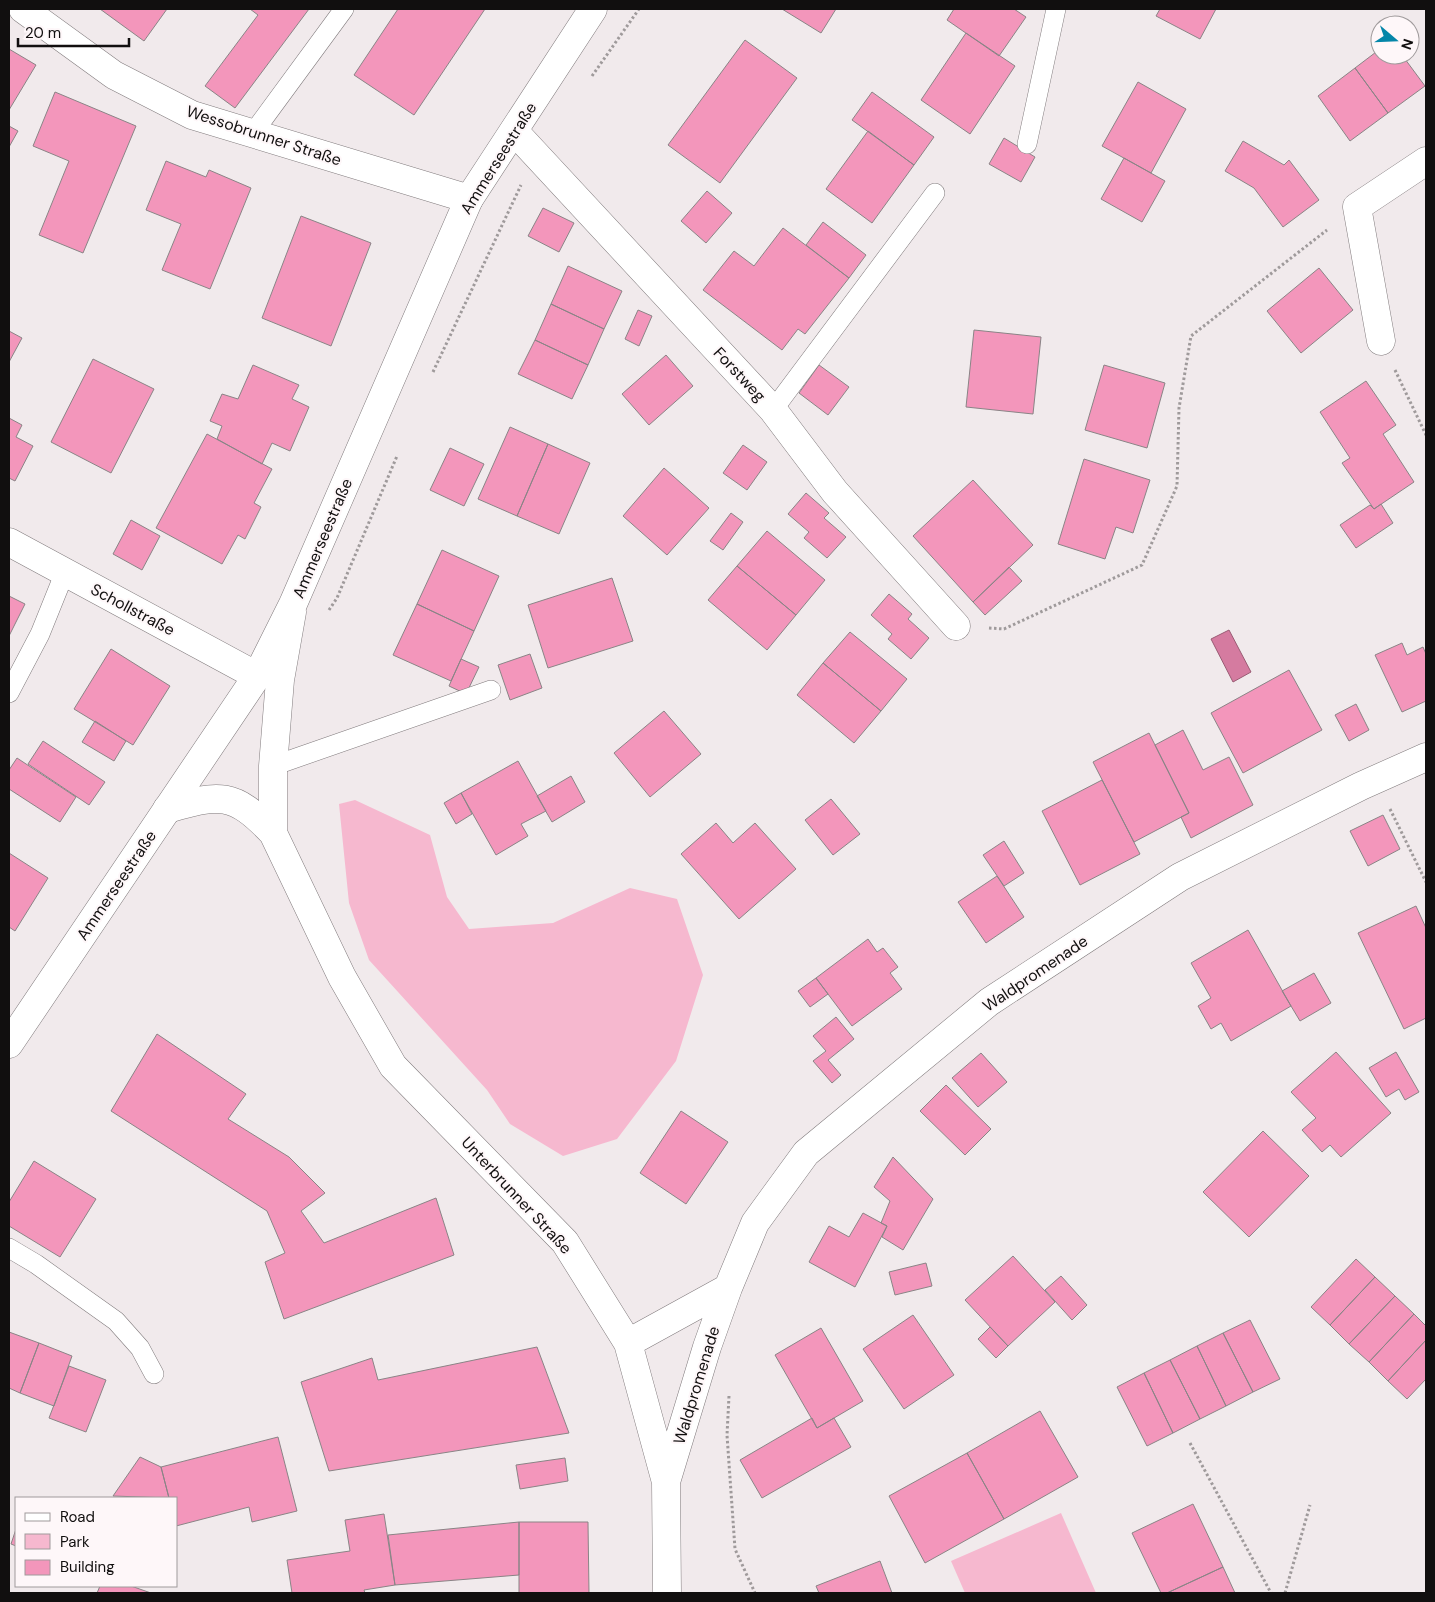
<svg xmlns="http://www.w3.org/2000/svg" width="1435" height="1602" font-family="'DM Sans',sans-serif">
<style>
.green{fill:#f6b8cf}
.water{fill:#d57ba0;stroke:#9a5b74}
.building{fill:#f396bb;stroke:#8a8486}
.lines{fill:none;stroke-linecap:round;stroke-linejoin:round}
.service-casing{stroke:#817b7d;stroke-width:20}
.minor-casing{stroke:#817b7d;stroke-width:29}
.secondary-casing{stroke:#817b7d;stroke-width:29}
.path{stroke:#9f9a9b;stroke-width:3;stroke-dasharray:2.5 2.5;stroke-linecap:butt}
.service{stroke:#fff;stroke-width:19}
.minor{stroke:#fff;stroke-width:28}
.secondary{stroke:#fff;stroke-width:28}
.labels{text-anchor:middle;stroke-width:4;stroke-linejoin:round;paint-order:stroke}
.street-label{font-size:16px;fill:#110f0f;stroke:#fef7f9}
</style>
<rect width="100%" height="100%" fill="#f1eaec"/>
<path class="green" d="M 355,800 L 430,835 L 447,897 L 469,929 L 553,923 L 630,888 L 677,899 L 703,975 L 676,1061 L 617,1139 L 563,1156 L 510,1124 L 487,1090 L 369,960 L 349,903 L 339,804 Z
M 1061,1513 L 1096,1593 L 965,1593 L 951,1561 Z"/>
<path class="water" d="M 1229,630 L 1251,672 L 1233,682 L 1211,639 Z"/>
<path class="building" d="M 100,9 L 167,9 L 144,41 Z
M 250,9 L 309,9 L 235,108 L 205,86 L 258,15 Z
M 398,9 L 485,9 L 414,115 L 354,75 Z
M 782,9 L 836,9 L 821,33 Z
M 954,9 L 1014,9 L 1026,17 L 999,56 L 947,20 Z
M 1160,9 L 1216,9 L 1200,39 L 1156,16 Z
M 966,33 L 1015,66 L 970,134 L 921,100 Z
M 745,40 L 797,78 L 720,183 L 668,145 Z
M 9,49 L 36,65 L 9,110 Z
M 1380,49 L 1380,55 L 1402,55 L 1425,86 L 1388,113 L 1355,68 Z
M 1355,68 L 1388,113 L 1350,141 L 1318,96 Z
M 1138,82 L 1186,109 L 1151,173 L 1102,146 Z
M 55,92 L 136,126 L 83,253 L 39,235 L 69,161 L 33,146 Z
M 872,92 L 934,137 L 914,165 L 852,120 Z
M 9,126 L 18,131 L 9,147 Z
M 868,131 L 914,165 L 872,223 L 826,189 Z
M 1004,138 L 1035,157 L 1021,182 L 989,164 Z
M 1243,141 L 1284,165 L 1289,160 L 1319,200 L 1283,227 L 1254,188 L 1225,171 Z
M 1124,158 L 1165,181 L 1142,222 L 1101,199 Z
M 166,161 L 206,177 L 209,170 L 251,188 L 210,289 L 162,270 L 181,224 L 146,210 Z
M 707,191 L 732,213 L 706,243 L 681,221 Z
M 543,208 L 574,223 L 559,252 L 528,236 Z
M 301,216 L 371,243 L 331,346 L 262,318 Z
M 823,222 L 866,255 L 849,278 L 806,245 Z
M 783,228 L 849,278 L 805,334 L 798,329 L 782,350 L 703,290 L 734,251 L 754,266 Z
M 568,266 L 622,291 L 604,329 L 551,304 Z
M 1319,268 L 1353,310 L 1301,353 L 1267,311 Z
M 551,304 L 604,329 L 588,365 L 535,340 Z
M 638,310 L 652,316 L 639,346 L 625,339 Z
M 974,330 L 1041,337 L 1033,414 L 966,407 Z
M 9,331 L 22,338 L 9,362 Z
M 535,340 L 588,365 L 572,399 L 518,374 Z
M 666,355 L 693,386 L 649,425 L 622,394 Z
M 93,359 L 154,389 L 111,473 L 51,442 Z
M 253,365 L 299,385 L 292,399 L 309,407 L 290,451 L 272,443 L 262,464 L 217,439 L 222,426 L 210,421 L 222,394 L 238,399 Z
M 819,365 L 849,387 L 828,415 L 799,393 Z
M 1104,365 L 1165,383 L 1147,448 L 1085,430 Z
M 1366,381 L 1396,425 L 1383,434 L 1414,482 L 1374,509 L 1342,463 L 1350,458 L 1320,412 Z
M 9,418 L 22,425 L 16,437 L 33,446 L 15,481 L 9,478 Z
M 510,427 L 548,444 L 517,516 L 478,499 Z
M 207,434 L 272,469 L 254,503 L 261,507 L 245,539 L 238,535 L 222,564 L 156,528 Z
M 548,444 L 590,463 L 559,534 L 517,516 Z
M 743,445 L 767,462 L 747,490 L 723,473 Z
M 450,448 L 484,464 L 464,506 L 430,490 Z
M 1084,459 L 1150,480 L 1133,533 L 1116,527 L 1105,559 L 1058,544 Z
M 664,468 L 709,508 L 667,555 L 623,516 Z
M 973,480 L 1033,545 L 973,602 L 913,536 Z
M 806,493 L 829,513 L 824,518 L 846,537 L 827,558 L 804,538 L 809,532 L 788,514 Z
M 1381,504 L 1393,523 L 1356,548 L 1340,525 L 1370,505 L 1374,509 Z
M 731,513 L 743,522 L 723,550 L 710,541 Z
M 131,520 L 160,536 L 142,570 L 113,554 Z
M 767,531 L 825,580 L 796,615 L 737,566 Z
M 442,550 L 499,576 L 474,631 L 417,604 Z
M 737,566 L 796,615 L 767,650 L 708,600 Z
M 1009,567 L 1022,581 L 985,615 L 973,602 Z
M 612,578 L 633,641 L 548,668 L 528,605 Z
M 889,594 L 912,614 L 908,619 L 929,638 L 911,659 L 888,639 L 892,634 L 871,615 Z
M 9,596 L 25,604 L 9,636 Z
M 417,604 L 474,631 L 451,681 L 393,655 Z
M 850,632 L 907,679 L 881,711 L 823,663 Z
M 1402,643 L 1407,655 L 1423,647 L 1426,654 L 1426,701 L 1402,712 L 1375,655 Z
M 111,649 L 170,686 L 133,745 L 74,709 Z
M 530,654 L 542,688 L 510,700 L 498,665 Z
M 461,659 L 479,667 L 466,694 L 449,686 Z
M 823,663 L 881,711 L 854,743 L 797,695 Z
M 1289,670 L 1322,730 L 1243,773 L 1211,713 Z
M 1356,704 L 1369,730 L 1349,741 L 1335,715 Z
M 664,711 L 701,754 L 650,797 L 614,753 Z
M 95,721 L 126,741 L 114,761 L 82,742 Z
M 1183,730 L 1203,770 L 1229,757 L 1253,805 L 1191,838 L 1181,817 L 1189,813 L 1155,745 Z
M 1149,733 L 1189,813 L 1134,842 L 1093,762 Z
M 43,741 L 105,782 L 89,805 L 28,764 Z
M 17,758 L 76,797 L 60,822 L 9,789 L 9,770 Z
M 518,761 L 546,811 L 521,824 L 528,836 L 496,855 L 461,793 Z
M 571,776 L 585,802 L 552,822 L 537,796 Z
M 1102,780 L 1140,854 L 1080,885 L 1042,811 Z
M 461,793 L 472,814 L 456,824 L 444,803 Z
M 831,799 L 860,834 L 833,855 L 805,820 Z
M 1383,815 L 1400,849 L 1368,866 L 1350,831 Z
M 716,823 L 733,843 L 755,823 L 796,869 L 739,919 L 681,854 Z
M 1004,841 L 1024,873 L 1004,886 L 983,855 Z
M 9,853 L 48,878 L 15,931 L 9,927 Z
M 997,876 L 1024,917 L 986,943 L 958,902 Z
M 1416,906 L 1426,928 L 1426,1018 L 1404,1029 L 1358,933 Z
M 1248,930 L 1291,1006 L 1231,1041 L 1221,1023 L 1211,1029 L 1198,1006 L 1211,998 L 1191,963 Z
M 868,939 L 877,952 L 883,948 L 898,967 L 890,973 L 902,989 L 852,1026 L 816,978 Z
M 1314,973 L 1331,1003 L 1300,1021 L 1282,991 Z
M 816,978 L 828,994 L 810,1007 L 798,991 Z
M 836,1017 L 854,1039 L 828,1060 L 841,1075 L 832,1083 L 813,1061 L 826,1051 L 813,1036 Z
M 157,1034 L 246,1094 L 228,1119 L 289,1157 L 325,1193 L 301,1211 L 324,1243 L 436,1198 L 454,1255 L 284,1319 L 265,1262 L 285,1253 L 267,1211 L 111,1111 Z
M 1336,1052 L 1391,1113 L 1341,1157 L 1330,1145 L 1322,1152 L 1302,1130 L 1316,1118 L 1291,1092 Z
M 1396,1052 L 1419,1092 L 1405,1100 L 1399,1089 L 1386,1097 L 1369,1068 Z
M 981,1053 L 1007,1082 L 978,1107 L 952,1078 Z
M 946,1085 L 991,1129 L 965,1155 L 920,1111 Z
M 681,1111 L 728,1142 L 686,1204 L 640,1173 Z
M 1263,1131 L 1309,1176 L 1249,1237 L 1203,1192 Z
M 893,1157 L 933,1199 L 903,1250 L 882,1237 L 887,1226 L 881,1223 L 890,1201 L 874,1187 Z
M 34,1161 L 96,1199 L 60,1257 L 9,1226 L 9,1202 Z
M 863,1213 L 887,1226 L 855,1287 L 809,1262 L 829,1226 L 849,1237 Z
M 1013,1256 L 1055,1302 L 1008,1346 L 965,1300 Z
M 1356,1259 L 1375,1277 L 1330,1325 L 1311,1307 Z
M 926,1263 L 932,1286 L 895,1295 L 889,1272 Z
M 1061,1276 L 1087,1305 L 1072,1320 L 1045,1290 Z
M 1375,1277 L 1395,1296 L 1349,1344 L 1330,1325 Z
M 1395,1296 L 1414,1314 L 1369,1362 L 1349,1344 Z
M 1414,1314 L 1426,1326 L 1426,1340 L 1388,1381 L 1369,1362 Z
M 913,1315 L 954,1375 L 904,1409 L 863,1349 Z
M 1250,1320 L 1280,1379 L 1253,1392 L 1223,1333 Z
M 990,1327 L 1008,1346 L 996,1358 L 978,1339 Z
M 821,1328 L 863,1401 L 817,1428 L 775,1355 Z
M 9,1332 L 39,1343 L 20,1393 L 9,1388 Z
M 1223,1333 L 1253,1392 L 1226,1406 L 1197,1346 Z
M 1426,1340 L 1426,1379 L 1407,1399 L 1388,1381 Z
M 39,1343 L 72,1356 L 54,1406 L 20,1393 Z
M 1197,1346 L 1226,1406 L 1200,1419 L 1170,1360 Z
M 537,1347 L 569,1433 L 329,1471 L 301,1382 L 372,1358 L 378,1380 Z
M 1170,1360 L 1200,1419 L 1173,1433 L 1144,1373 Z
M 69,1366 L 106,1380 L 86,1432 L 49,1418 Z
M 1144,1373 L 1173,1433 L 1147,1446 L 1117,1387 Z
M 1040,1411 L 1078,1477 L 1004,1519 L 967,1453 Z
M 812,1418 L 817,1428 L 834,1418 L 851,1447 L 762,1498 L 740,1460 Z
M 278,1437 L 297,1511 L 252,1522 L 249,1507 L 176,1526 L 176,1498 L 169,1498 L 161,1467 Z
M 967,1453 L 1004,1519 L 925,1563 L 889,1496 Z
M 140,1457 L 161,1467 L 169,1498 L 113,1496 Z
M 565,1458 L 568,1481 L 520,1489 L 516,1465 Z
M 1193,1504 L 1223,1567 L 1167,1593 L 1161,1593 L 1132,1533 Z
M 384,1514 L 395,1585 L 364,1590 L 365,1593 L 292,1593 L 287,1560 L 350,1551 L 345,1520 Z
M 519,1522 L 588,1522 L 589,1593 L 519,1593 Z
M 519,1522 L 519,1575 L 395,1585 L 388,1535 Z
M 16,1529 L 16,1546 L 11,1544 Z
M 880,1561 L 892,1593 L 819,1593 L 816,1586 Z
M 1223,1567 L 1235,1593 L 1167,1593 Z
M 100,1586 L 131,1586 L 151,1593 L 97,1593 Z"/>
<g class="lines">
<defs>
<path id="service" d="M 253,133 L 344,9
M 1027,144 L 1056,9
M 773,410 L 935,193
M 9,693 L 40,634 L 65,572
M 273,766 L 491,690
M 9,1248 L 36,1264 L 116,1321 L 140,1348 L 154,1374"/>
<path id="minor" d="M 23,9 L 114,75 L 192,115 L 469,199
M 514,131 L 773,410 L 835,492 L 956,626
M 1381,341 L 1357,207 L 1426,161
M 9,542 L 257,676
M 292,612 L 280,680 L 273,766 L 273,833 L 342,977 L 393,1066 L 565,1242 L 628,1343 L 666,1482 L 667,1593
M 167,809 C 220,794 233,791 273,833
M 628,1343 L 728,1288
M 666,1482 L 707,1347 L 728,1288 L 755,1223 L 806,1153 L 989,1002 L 1180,877 L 1361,786 L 1426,757"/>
<path id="secondary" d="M 9,1044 L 257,676 L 293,604 L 469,199 L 593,9"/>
</defs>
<use href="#service" class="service-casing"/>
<use href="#minor" class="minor-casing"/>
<use href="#secondary" class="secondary-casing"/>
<path class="path" d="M 592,76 L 639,9
M 1395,370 L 1426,435
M 433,372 L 521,185
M 329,610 L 337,598 L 397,456
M 989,628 L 1004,629 L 1142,565 L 1177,486 L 1179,408 L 1191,336 L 1327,230
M 1390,809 L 1426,882
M 729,1396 L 727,1435 L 735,1549 L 755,1593
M 1190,1443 L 1271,1593
M 1285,1593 L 1310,1505"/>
<use href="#service" class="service"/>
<use href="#minor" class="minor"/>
<use href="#secondary" class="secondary"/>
</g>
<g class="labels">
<g class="street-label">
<text transform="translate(264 135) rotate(18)" y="6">Wessobrunner Straße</text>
<text transform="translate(498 158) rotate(-58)" y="6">Ammerseestraße</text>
<text transform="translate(740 374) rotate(47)" y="6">Forstweg</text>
<text transform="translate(322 538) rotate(-67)" y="6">Ammerseestraße</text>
<text transform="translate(133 609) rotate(28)" y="6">Schollstraße</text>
<text transform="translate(116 885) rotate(-56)" y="6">Ammerseestraße</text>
<text transform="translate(1035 973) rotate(-34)" y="6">Waldpromenade</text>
<text transform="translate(517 1195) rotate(47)" y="6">Unterbrunner Straße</text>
<text transform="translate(696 1385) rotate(-73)" y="6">Waldpromenade</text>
</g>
</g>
<rect width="1435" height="1602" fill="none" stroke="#110f0f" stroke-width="20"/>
<rect x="15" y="1497" width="162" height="90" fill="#fef7f9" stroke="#9f9a9b"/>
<rect x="25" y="1513" width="25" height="8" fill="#ffffff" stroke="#9f9a9b"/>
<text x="60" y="1522" font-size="15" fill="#110f0f">Road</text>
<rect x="25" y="1534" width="25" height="15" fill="#f6b8cf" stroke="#9f9a9b"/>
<text x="60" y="1547" font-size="15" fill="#110f0f">Park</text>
<rect x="25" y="1560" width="25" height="15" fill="#f396bb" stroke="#9f9a9b"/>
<text x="60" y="1572" font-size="15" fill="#110f0f">Building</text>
<g transform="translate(1395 40) rotate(109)"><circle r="24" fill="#fef7f9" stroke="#9f9a9b"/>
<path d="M0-4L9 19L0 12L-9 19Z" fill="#0586a9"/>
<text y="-8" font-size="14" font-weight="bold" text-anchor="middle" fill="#110f0f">N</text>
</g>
<path d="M18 38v8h111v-8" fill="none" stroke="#110f0f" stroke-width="2.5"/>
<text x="25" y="38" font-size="15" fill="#110f0f" stroke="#fef7f9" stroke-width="4" paint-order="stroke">20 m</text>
</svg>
